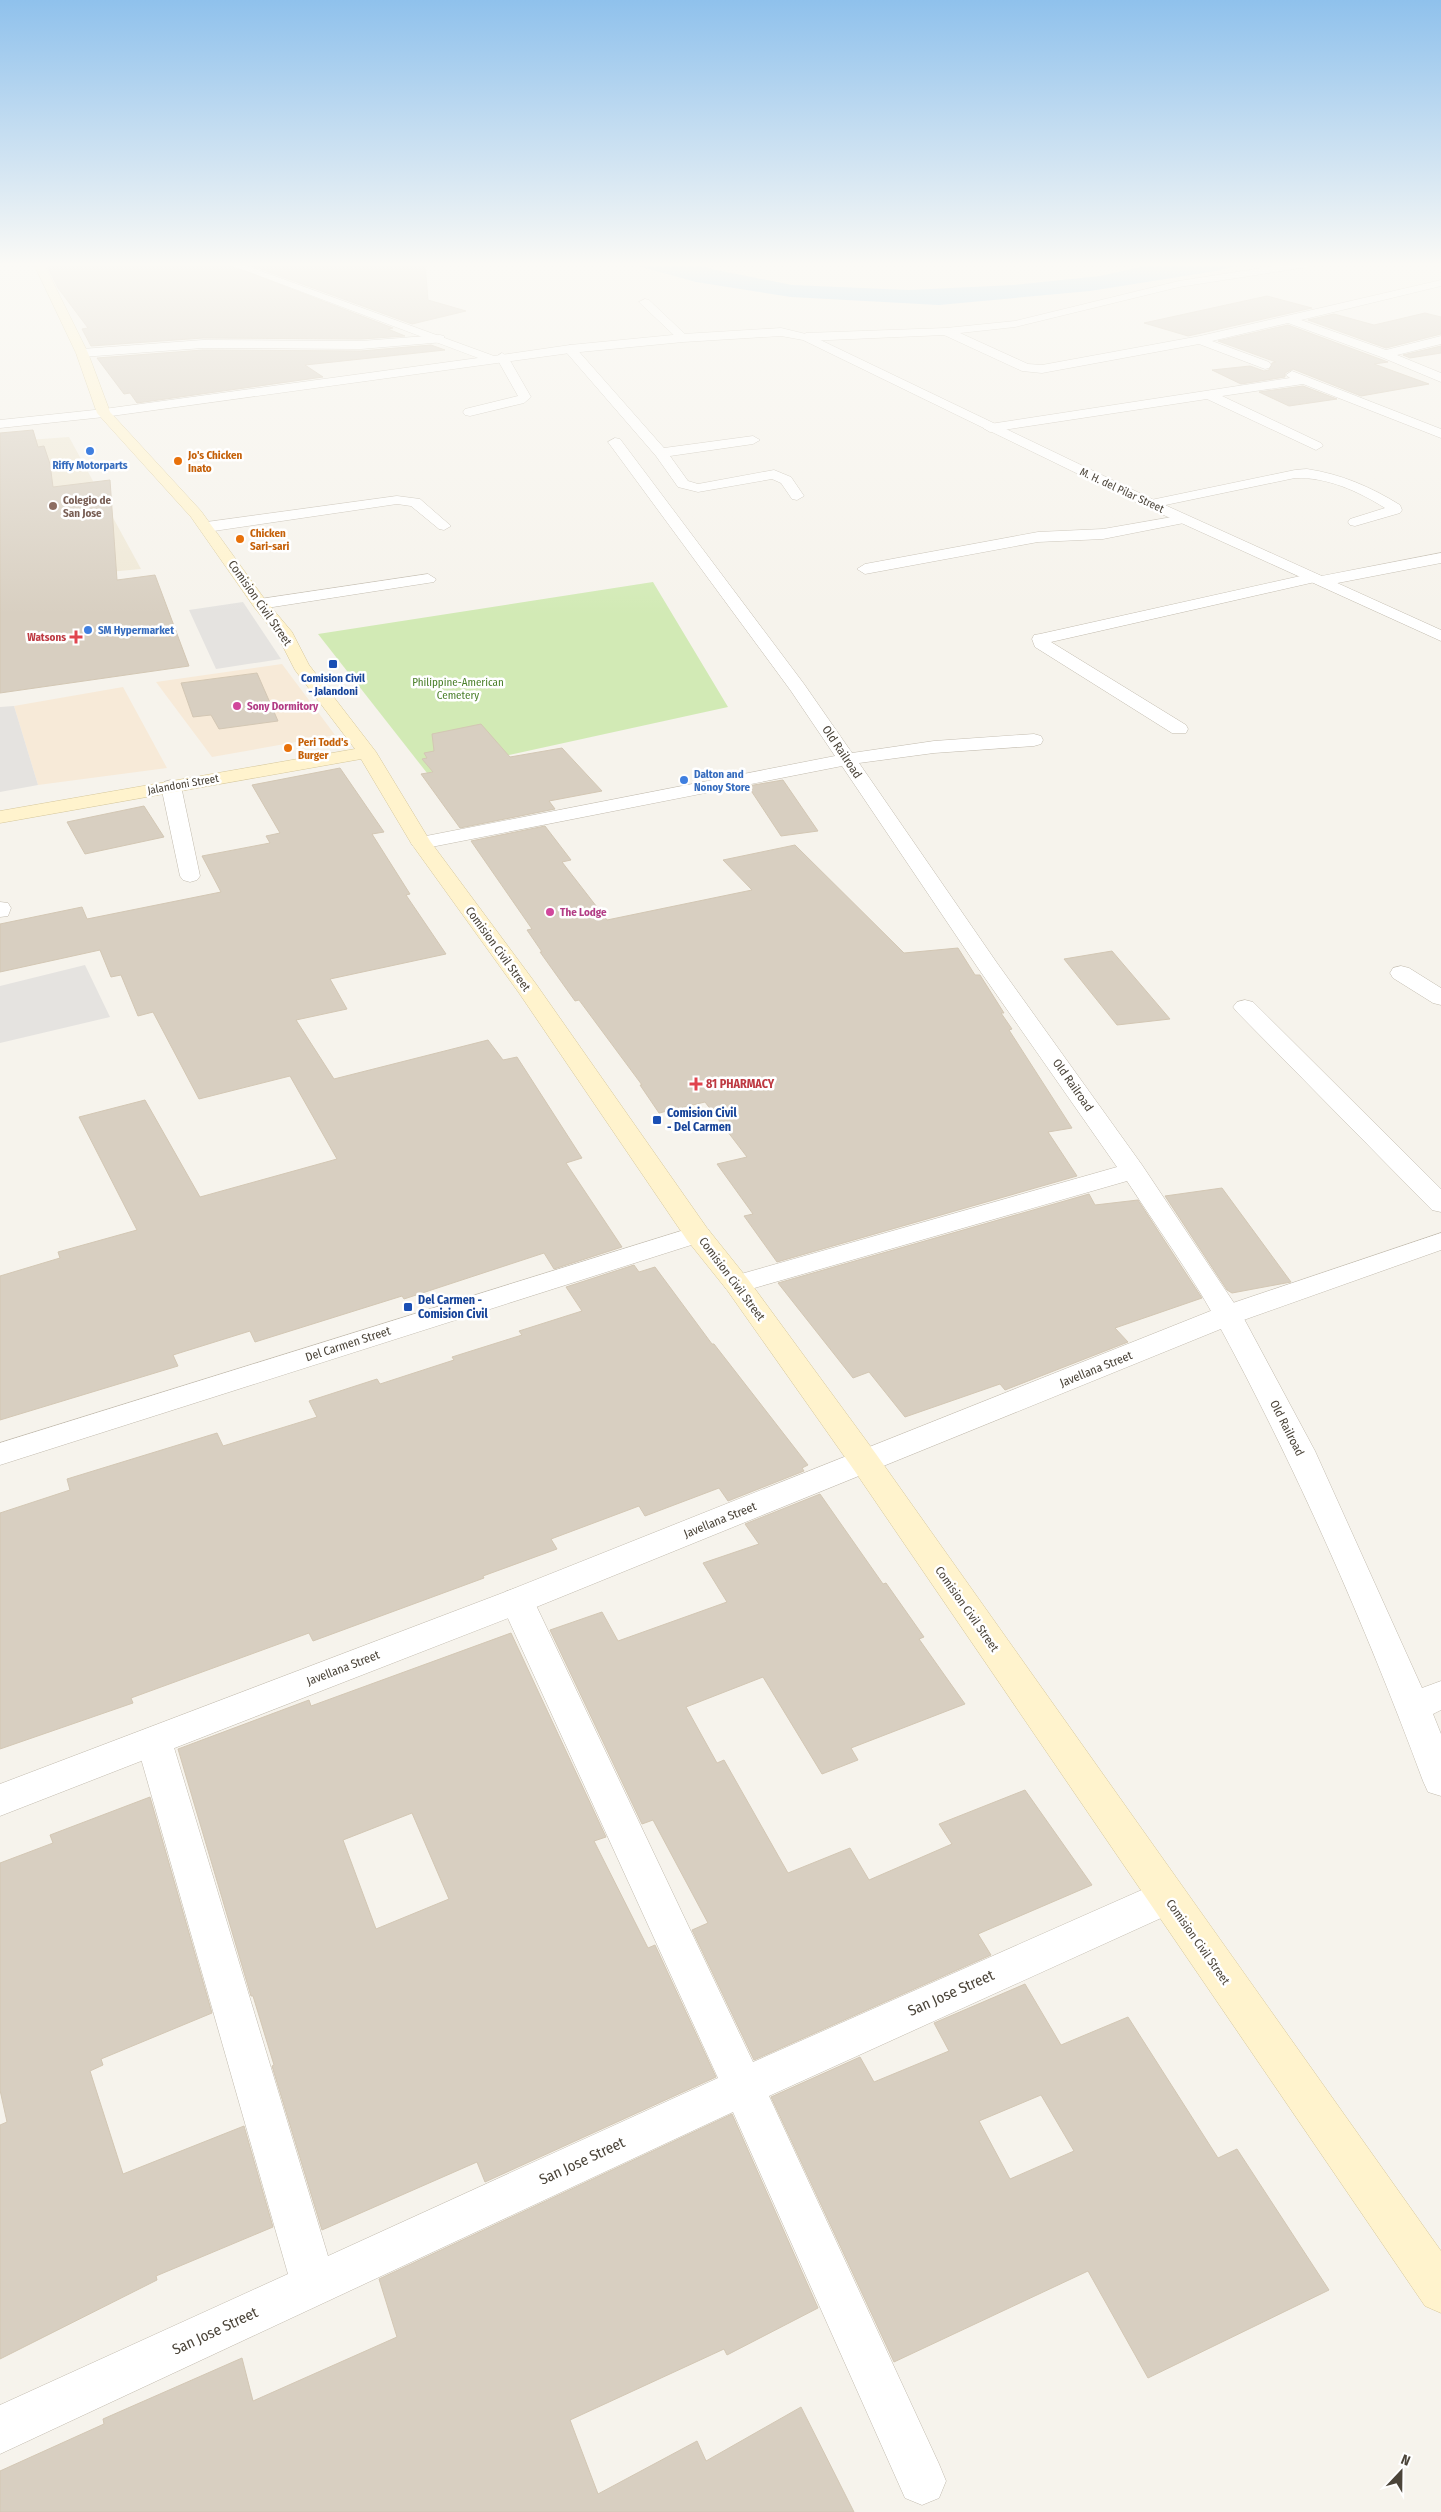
<svg xmlns="http://www.w3.org/2000/svg" width="1441" height="2512" font-family="'Fira Sans Condensed',sans-serif">
<style>
.commercial{fill:#f7ead8}
.education{fill:#efe8d6}
.green{fill:#d2eab5}
.parking{fill:#e5e3e0}
.water{fill:#a9d4f2}
.building{fill:#d8cfc1;stroke:#d3c7b4;fill-rule:evenodd}
.lines{fill:none;stroke-linecap:round;stroke-linejoin:round}
.minor-casing{stroke:#c2bbae;stroke-width:1}
.tertiary-casing{stroke:#c2bbae;stroke-width:1}
.secondary-casing{stroke:#d6c79b;stroke-width:1}
.minor{fill:#fff;fill-rule:evenodd}
.tertiary{fill:#fff;fill-rule:evenodd}
.secondary{fill:#fff3cd;fill-rule:evenodd}
.shop-dot{fill:#3f7fe0;stroke:#fff;stroke-width:2}
.food-dot{fill:#e8710a;stroke:#fff;stroke-width:2}
.education-dot{fill:#8d6e63;stroke:#fff;stroke-width:2}
.health-dot{fill:#e0444e;stroke:#fff;stroke-width:2}
.transit-dot{fill:#1a4fb4;stroke:#fff;stroke-width:2}
.hotel-dot{fill:#d1479c;stroke:#fff;stroke-width:2}
.labels{text-anchor:middle;stroke-width:5;stroke-linejoin:round;paint-order:stroke}
.far-food-label{font-size:11px;font-weight:bold;fill:#c56008;stroke:#fff;text-anchor:start}
.far-shop-label{font-size:11px;font-weight:bold;fill:#366cbe;stroke:#fff;text-anchor:start}
.far-street-label{font-size:11px;fill:#4b4439;stroke:#fff}
.far-education-label{font-size:11px;font-weight:bold;fill:#785e54;stroke:#fff;text-anchor:start}
.far-health-label{font-size:11px;font-weight:bold;fill:#be3a42;stroke:#fff;text-anchor:end}
.far-transit-label{font-size:11px;font-weight:bold;fill:#164399;stroke:#fff}
.far-park-label{font-size:11px;fill:#4a7f2a;stroke:#fff}
.far-hotel-label{font-size:11px;font-weight:bold;fill:#b23c85;stroke:#fff;text-anchor:start}
.street-label{font-size:12px;fill:#4b4439;stroke:#fff}
.health-label{font-size:12px;font-weight:bold;fill:#be3a42;stroke:#fff;text-anchor:start}
.transit-label{font-size:12px;font-weight:bold;fill:#164399;stroke:#fff;text-anchor:start}
.near-street-label{font-size:15px;fill:#4b4439;stroke:#fff}
</style>
<rect width="100%" height="100%" fill="#f6f3ec"/>
<path class="commercial" d="M 282,664 L 335,735 L 212,757 L 156,682 Z
M 123,687 L 167,768 L 38,785 L 14,706 Z"/>
<path class="education" d="M 69,437 L 141,569 L 0,582 L 0,442 Z"/>
<path class="green" d="M 653,582 L 728,707 L 427,773 L 318,634 Z"/>
<path class="parking" d="M 243,602 L 281,659 L 216,669 L 189,610 Z
M 14,706 L 38,785 L 0,792 L 0,707 Z
M 85,965 L 110,1017 L 0,1043 L 0,986 Z"/>
<path class="water" d="M 631,264 L 701,264 L 711,269 L 792,285 L 909,290 L 1014,285 L 1100,276 L 1154,264 L 1244,264 L 1216,271 L 1090,291 L 939,305 L 791,297 L 696,282 Z"/>
<path class="building" d="M 46,264 L 226,264 L 393,328 L 388,329 L 405,336 L 361,339 L 203,338 L 91,346 L 82,329 L 88,328 L 58,288 Z
M 247,264 L 425,264 L 428,300 L 466,311 L 412,324 Z
M 1267,296 L 1312,308 L 1188,336 L 1144,323 Z
M 1425,313 L 1441,317 L 1441,334 L 1386,348 L 1308,320 L 1334,314 L 1374,325 Z
M 1288,325 L 1388,362 L 1374,364 L 1429,384 L 1361,396 L 1293,369 L 1285,373 L 1285,377 L 1241,384 L 1212,370 L 1250,366 L 1264,371 L 1269,370 L 1272,363 L 1276,362 L 1218,341 Z
M 431,345 L 445,350 L 305,365 L 323,377 L 137,403 L 130,393 L 124,394 L 97,358 L 203,350 L 361,351 Z
M 1441,346 L 1441,353 L 1410,358 L 1403,355 Z
M 1303,386 L 1337,399 L 1289,406 L 1259,392 Z
M 33,430 L 38,447 L 44,446 L 50,464 L 53,487 L 110,480 L 117,580 L 155,575 L 189,666 L 0,693 L 0,433 Z
M 257,673 L 278,721 L 219,729 L 211,715 L 193,717 L 181,683 Z
M 481,724 L 510,757 L 562,748 L 602,791 L 549,801 L 555,809 L 460,828 L 421,774 L 433,772 L 422,759 L 427,758 L 424,753 L 434,751 L 432,734 Z
M 340,768 L 384,832 L 372,834 L 410,894 L 406,895 L 446,954 L 330,979 L 347,1009 L 296,1020 L 334,1079 L 488,1040 L 503,1060 L 517,1057 L 582,1158 L 566,1163 L 622,1247 L 554,1269 L 544,1253 L 404,1299 L 402,1296 L 255,1342 L 250,1331 L 173,1355 L 178,1366 L 0,1420 L 0,1276 L 60,1258 L 58,1252 L 137,1230 L 79,1117 L 145,1100 L 200,1197 L 337,1159 L 290,1076 L 199,1099 L 153,1012 L 138,1016 L 121,975 L 111,977 L 100,950 L 0,972 L 0,924 L 82,907 L 87,919 L 221,892 L 202,856 L 270,843 L 266,836 L 280,833 L 252,785 Z
M 783,780 L 818,831 L 781,836 L 748,786 Z
M 144,806 L 164,837 L 85,854 L 67,822 Z
M 545,826 L 571,860 L 562,862 L 607,920 L 752,890 L 723,860 L 795,845 L 904,953 L 958,948 L 975,975 L 980,975 L 1004,1013 L 1001,1013 L 1012,1029 L 1009,1030 L 1072,1128 L 1048,1132 L 1077,1176 L 777,1262 L 744,1216 L 753,1214 L 717,1164 L 747,1157 L 705,1102 L 659,1113 L 640,1085 L 642,1085 L 579,1000 L 575,1001 L 540,952 L 542,952 L 527,930 L 532,929 L 471,841 Z
M 1112,951 L 1170,1019 L 1117,1025 L 1064,959 Z
M 1222,1188 L 1291,1282 L 1232,1293 L 1227,1290 L 1165,1196 Z
M 1089,1194 L 1095,1205 L 1138,1200 L 1202,1298 L 1115,1328 L 1128,1342 L 1005,1390 L 1000,1384 L 905,1417 L 869,1372 L 853,1378 L 778,1283 Z
M 634,1265 L 639,1272 L 655,1267 L 712,1344 L 714,1344 L 808,1465 L 802,1468 L 804,1471 L 728,1501 L 719,1488 L 645,1516 L 639,1506 L 551,1539 L 557,1549 L 483,1576 L 484,1578 L 313,1641 L 309,1633 L 131,1698 L 133,1703 L 0,1749 L 0,1513 L 70,1490 L 67,1479 L 217,1433 L 223,1446 L 317,1417 L 309,1401 L 377,1379 L 380,1384 L 454,1360 L 452,1357 L 522,1335 L 519,1331 L 582,1311 L 566,1287 Z
M 820,1494 L 883,1584 L 886,1583 L 924,1637 L 919,1639 L 965,1704 L 851,1748 L 858,1760 L 822,1774 L 763,1677 L 686,1707 L 717,1763 L 724,1760 L 788,1873 L 850,1848 L 869,1880 L 952,1844 L 939,1824 L 1025,1790 L 1092,1885 L 978,1934 L 991,1955 L 754,2060 L 692,1930 L 708,1923 L 653,1820 L 642,1824 L 550,1630 L 602,1612 L 618,1641 L 727,1602 L 703,1563 L 759,1544 L 745,1524 Z
M 511,1633 L 606,1837 L 594,1841 L 648,1948 L 655,1945 L 716,2077 L 485,2182 L 477,2162 L 322,2230 L 272,2066 L 274,2065 L 253,1996 L 251,1996 L 178,1749 L 309,1700 L 311,1706 ZM 412,1813 L 449,1899 L 376,1929 L 343,1840 Z
M 150,1797 L 212,2013 L 101,2059 L 103,2065 L 90,2071 L 123,2174 L 244,2126 L 273,2227 L 156,2276 L 157,2280 L 0,2359 L 0,2125 L 7,2122 L 0,2090 L 0,1863 L 53,1843 L 50,1835 Z
M 1025,1984 L 1061,2045 L 1128,2017 L 1218,2158 L 1237,2149 L 1329,2290 L 1148,2378 L 1088,2271 L 894,2362 L 771,2097 L 860,2057 L 874,2082 L 949,2051 L 934,2023 ZM 1041,2095 L 1074,2151 L 1010,2179 L 979,2121 Z
M 732,2114 L 818,2308 L 727,2355 L 724,2349 L 570,2420 L 598,2494 L 697,2441 L 706,2461 L 801,2407 L 854,2512 L 0,2512 L 0,2471 L 104,2424 L 103,2419 L 242,2358 L 253,2401 L 397,2337 L 379,2279 Z"/>
<g class="lines">
<defs>
<path id="minor" d="M 1288,264 L 1312,264 L 1307,267 L 1179,287 L 1015,327 L 960,333 L 1028,364 L 1042,365 L 1200,336 L 1441,280 L 1441,286 L 1301,320 L 1386,350 L 1441,336 L 1441,344 L 1397,355 L 1441,373 L 1441,382 L 1381,357 L 1288,323 L 1212,341 L 1269,362 L 1271,365 L 1269,368 L 1265,369 L 1199,344 L 1042,373 L 1022,371 L 944,335 L 806,341 L 800,337 L 806,333 L 946,328 L 1015,321 L 1179,281 Z
M 645,299 L 649,300 L 687,336 L 687,340 L 679,340 L 641,304 L 639,302 Z
M 440,335 L 444,336 L 444,342 L 361,349 L 203,348 L 82,357 L 76,353 L 82,349 L 203,340 L 361,341 Z
M 570,345 L 574,346 L 664,448 L 753,436 L 760,440 L 753,444 L 670,456 L 688,481 L 698,484 L 774,470 L 791,477 L 804,496 L 797,500 L 792,499 L 781,483 L 772,479 L 698,492 L 678,487 L 656,456 L 566,352 L 564,349 Z
M 502,353 L 508,357 L 531,397 L 524,403 L 470,416 L 465,415 L 463,412 L 465,409 L 518,396 L 496,357 Z
M 1292,371 L 1441,429 L 1441,438 L 1303,384 L 1222,396 L 1321,443 L 1323,446 L 1316,450 L 1207,399 L 990,432 L 983,428 L 990,424 L 1290,378 L 1286,375 Z
M 615,438 L 620,439 L 804,684 L 852,753 L 934,741 L 1034,734 L 1041,736 L 1043,740 L 1041,744 L 1034,746 L 934,753 L 859,763 L 997,963 L 1142,1165 L 1242,1315 L 1315,1451 L 1422,1688 L 1441,1681 L 1441,1710 L 1433,1714 L 1441,1734 L 1441,1796 L 1428,1792 L 1423,1781 C 1365,1624 1295,1465 1215,1318 C 1189,1271 1156,1226 1127,1181 L 737,1293 L 727,1290 L 723,1284 L 727,1278 L 1117,1167 L 978,968 L 842,766 L 421,849 L 414,847 L 411,843 L 414,839 L 421,837 L 835,756 L 791,691 L 608,442 Z
M 1307,469 C 1341,474 1371,487 1400,505 L 1402,510 L 1400,513 L 1355,526 L 1350,525 L 1348,522 L 1350,519 L 1385,508 C 1358,491 1327,477 1295,478 L 1151,508 L 1144,504 L 1151,500 L 1295,470 Z
M 397,496 L 420,499 L 451,526 L 444,530 L 439,529 L 411,506 L 397,504 L 207,532 L 199,527 L 207,522 Z
M 1184,515 L 1191,519 L 1189,522 L 1103,539 L 1038,542 L 865,574 L 857,569 L 865,564 L 1038,532 L 1103,529 Z
M 1441,553 L 1441,563 L 1322,586 L 1315,582 L 1051,642 L 1186,725 L 1188,729 L 1186,733 L 1172,733 L 1035,647 L 1032,639 L 1034,635 L 1040,634 L 1314,573 L 1321,576 Z
M 428,574 L 436,579 L 434,582 L 260,609 L 252,604 L 260,599 Z
M 171,780 L 178,782 L 181,786 L 200,876 L 197,880 L 190,882 L 183,880 L 180,876 L 161,786 L 164,782 Z
M 0,902 L 8,903 L 11,908 L 8,916 L 0,917 Z
M 1401,966 L 1409,968 L 1441,988 L 1441,1005 L 1433,1003 L 1393,978 L 1390,973 L 1393,968 Z
M 1245,1000 L 1253,1002 L 1441,1189 L 1441,1212 L 1432,1210 L 1237,1012 L 1233,1007 L 1237,1002 Z
M 697,1226 L 707,1228 L 711,1234 L 707,1240 L 0,1465 L 0,1443 Z
M 517,1588 L 529,1592 L 534,1601 L 753,2062 L 1153,1885 L 1167,1880 L 1181,1885 L 1186,1897 L 1181,1909 L 769,2096 L 939,2464 L 946,2481 L 939,2498 L 922,2505 L 905,2498 L 733,2112 L 0,2454 L 0,2405 L 288,2274 L 136,1741 L 141,1731 L 154,1726 L 167,1731 L 172,1741 L 328,2256 L 718,2078 L 500,1601 L 505,1592 Z"/>
<path id="tertiary" d="M 228,264 L 242,264 L 494,356 L 570,345 L 683,334 L 781,328 L 810,335 L 1156,501 L 1441,630 L 1441,641 L 1146,507 L 803,340 L 781,336 L 683,342 L 570,353 L 104,417 L 0,428 L 0,420 L 104,409 L 478,358 Z
M 1441,1233 L 1441,1250 L 1238,1322 L 529,1610 L 0,1816 L 0,1784 L 505,1592 L 1218,1308 Z"/>
<path id="secondary" d="M 34,264 L 44,264 L 88,353 L 110,412 L 201,511 L 266,601 L 292,632 L 309,665 L 376,752 L 430,841 L 536,984 L 707,1228 L 747,1278 L 876,1454 L 1441,2251 L 1441,2313 L 1425,2306 L 854,1470 L 727,1290 L 687,1240 L 519,993 L 411,843 L 361,759 L 0,823 L 0,811 L 355,749 L 295,670 L 278,637 L 254,607 L 191,517 L 97,413 L 76,353 Z"/>
</defs>
<use href="#minor" class="minor-casing"/>
<use href="#tertiary" class="tertiary-casing"/>
<use href="#secondary" class="secondary-casing"/>
<use href="#minor" class="minor"/>
<use href="#tertiary" class="tertiary"/>
<use href="#secondary" class="secondary"/>
</g>
<linearGradient id="sky" x2="0" y2="1"><stop stop-color="#8fc1ec"/><stop offset="0.43" stop-color="#fbfaf6"/><stop offset="1" stop-color="#fbfaf6" stop-opacity="0"/></linearGradient>
<rect width="1441" height="615" fill="url(#sky)"/>
<g class="shop-dot">
<circle cx="90" cy="451" r="5"/>
<circle cx="88" cy="630" r="5"/>
<circle cx="684" cy="780" r="5"/>
</g>
<g class="food-dot">
<circle cx="178" cy="461" r="5"/>
<circle cx="240" cy="539" r="5"/>
<circle cx="288" cy="748" r="5"/>
</g>
<circle class="education-dot" cx="53" cy="506" r="5"/>
<g class="health-dot">
<path d="M73.5 629.5h5v5h5v5h-5v5h-5v-5h-5v-5h5z"/>
<path d="M693.5 1076.5h5v5h5v5h-5v5h-5v-5h-5v-5h5z"/>
</g>
<g class="transit-dot">
<rect x="328" y="659" width="10" height="10" rx="2.5"/>
<rect x="652" y="1115" width="10" height="10" rx="2.5"/>
<rect x="403" y="1302" width="10" height="10" rx="2.5"/>
</g>
<g class="hotel-dot">
<circle cx="237" cy="706" r="5"/>
<circle cx="550" cy="912" r="5"/>
</g>
<g class="labels">
<g class="far-food-label">
<text x="188" y="459">Jo's Chicken<tspan x="188" dy="13">Inato</tspan></text>
<text x="250" y="537">Chicken<tspan x="250" dy="13">Sari-sari</tspan></text>
<text x="298" y="746">Peri Todd's<tspan x="298" dy="13">Burger</tspan></text>
</g>
<g class="far-shop-label">
<text x="90" y="469" text-anchor="middle">Riffy Motorparts</text>
<text x="98" y="634">SM Hypermarket</text>
<text x="694" y="778">Dalton and<tspan x="694" dy="13">Nonoy Store</tspan></text>
</g>
<g class="far-street-label">
<text transform="translate(1122 490) rotate(25)" y="4">M. H. del Pilar Street</text>
<text transform="translate(183 784) rotate(-10)" y="4">Jalandoni Street</text>
</g>
<g class="far-education-label">
<text x="63" y="504">Colegio de<tspan x="63" dy="13">San Jose</tspan></text>
</g>
<g class="far-health-label">
<text x="66" y="641">Watsons</text>
</g>
<g class="far-transit-label">
<text x="333" y="682">Comision Civil<tspan x="333" dy="13">- Jalandoni</tspan></text>
</g>
<g class="far-park-label">
<text x="458" y="686">Philippine-American<tspan x="458" dy="13">Cemetery</tspan></text>
</g>
<g class="far-hotel-label">
<text x="247" y="710">Sony Dormitory</text>
<text x="560" y="916">The Lodge</text>
</g>
<g class="street-label">
<text transform="translate(260 603) rotate(55)" y="4">Comision Civil Street</text>
<text transform="translate(842 752) rotate(56)" y="4">Old Railroad</text>
<text transform="translate(498 949) rotate(54)" y="4">Comision Civil Street</text>
<text transform="translate(1073 1085) rotate(55)" y="4">Old Railroad</text>
<text transform="translate(732 1279) rotate(53)" y="4">Comision Civil Street</text>
<text transform="translate(348 1344) rotate(-18)" y="4">Del Carmen Street</text>
<text transform="translate(1096 1369) rotate(-22)" y="4">Javellana Street</text>
<text transform="translate(1287 1428) rotate(63)" y="4">Old Railroad</text>
<text transform="translate(720 1520) rotate(-22)" y="4">Javellana Street</text>
<text transform="translate(967 1609) rotate(55)" y="4">Comision Civil Street</text>
<text transform="translate(343 1668) rotate(-21)" y="4">Javellana Street</text>
<text transform="translate(1198 1942) rotate(55)" y="4">Comision Civil Street</text>
</g>
<g class="health-label">
<text x="706" y="1088">81 PHARMACY</text>
</g>
<g class="transit-label">
<text x="667" y="1117">Comision Civil<tspan x="667" dy="14">- Del Carmen</tspan></text>
<text x="418" y="1304">Del Carmen -<tspan x="418" dy="14">Comision Civil</tspan></text>
</g>
<g class="near-street-label">
<text transform="translate(951 1993) rotate(-24)" y="5">San Jose Street</text>
<text transform="translate(582 2161) rotate(-25)" y="5">San Jose Street</text>
<text transform="translate(215 2331) rotate(-25)" y="5">San Jose Street</text>
</g>
</g>
<g transform="translate(1401 2472) rotate(22)" stroke="#ffffff" stroke-width="4" paint-order="stroke">
<path d="M0-4L9 19L0 12L-9 19Z" fill="#4b4439"/>
<text y="-8" font-size="14" font-weight="bold" text-anchor="middle" fill="#4b4439">N</text>
</g>
</svg>
